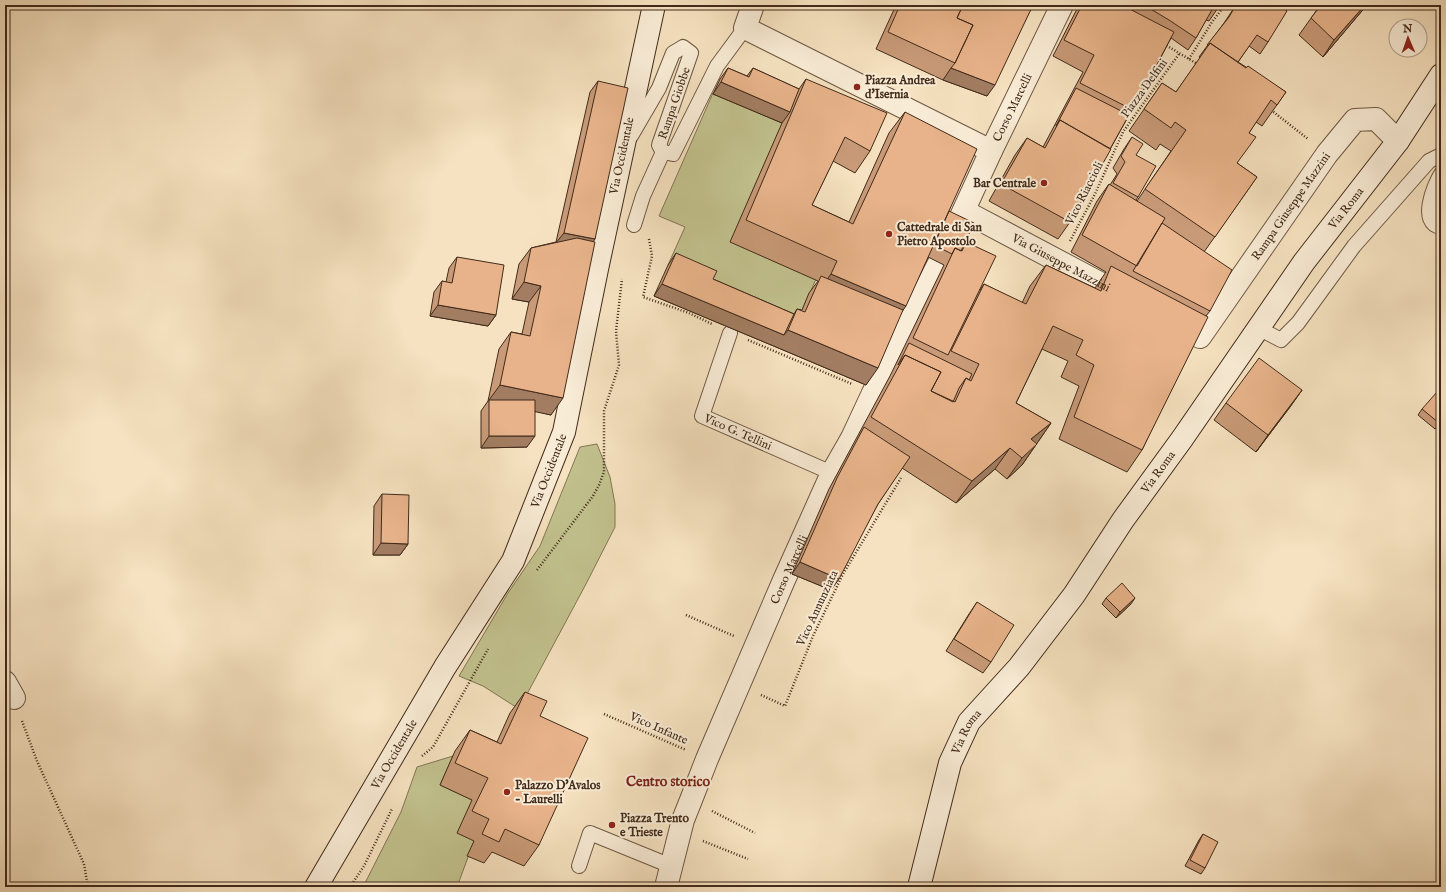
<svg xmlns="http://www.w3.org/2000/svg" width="1446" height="892" font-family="'IM FELL English',serif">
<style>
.green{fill:#c2c28e;stroke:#827654}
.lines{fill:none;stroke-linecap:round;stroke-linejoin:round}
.lane-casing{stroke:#6e5844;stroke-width:16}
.street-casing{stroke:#6e5844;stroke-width:24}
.secondary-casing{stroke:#412a1a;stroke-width:24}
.path{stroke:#412a1a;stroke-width:2.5;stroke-dasharray:1 2;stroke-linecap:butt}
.lane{stroke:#f9ecd6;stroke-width:14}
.street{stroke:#f9ecd6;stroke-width:22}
.secondary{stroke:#f9ecd6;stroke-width:22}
.wall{fill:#c89a77;stroke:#412a1a}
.shaded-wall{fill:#a27d61;stroke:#412a1a}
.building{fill:#e8b38a;stroke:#412a1a}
.poi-dot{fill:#8f2418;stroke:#f9ecd6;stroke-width:1.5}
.labels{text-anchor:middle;stroke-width:4;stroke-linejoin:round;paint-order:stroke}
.poi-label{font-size:12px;font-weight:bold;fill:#412a1a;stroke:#f9ecd6;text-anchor:start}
.street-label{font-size:12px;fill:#412a1a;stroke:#f9ecd6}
.quarter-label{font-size:14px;font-weight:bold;fill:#7a1f14;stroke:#f9ecd6}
</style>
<rect width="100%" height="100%" fill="#f6e2c0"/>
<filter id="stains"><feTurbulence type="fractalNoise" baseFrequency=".005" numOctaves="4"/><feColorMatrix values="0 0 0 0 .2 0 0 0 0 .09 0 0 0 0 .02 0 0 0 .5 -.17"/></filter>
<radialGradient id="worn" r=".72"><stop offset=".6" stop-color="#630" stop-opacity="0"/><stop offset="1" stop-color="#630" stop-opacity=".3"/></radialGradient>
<path class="green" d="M 713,93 L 782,123 L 816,279 L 794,329 L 668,265 L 685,227 L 659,216 Z
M 597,444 L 610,477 L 615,504 L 615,527 L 586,584 L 519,709 L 483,686 L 459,676 L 508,593 L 540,546 L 580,447 Z
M 453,756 L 440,785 L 472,800 L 474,841 L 457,887 L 363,887 L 401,812 L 417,767 Z"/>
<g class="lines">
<defs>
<g id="lane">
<path d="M 631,136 L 659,88 L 673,53 L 683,47 L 691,53 L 659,145 L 663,152 L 673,154 L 717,66 L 745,28"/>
<path d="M 1441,174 C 1434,185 1418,224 1441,227"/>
<path d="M 634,225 L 643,196 L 663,152"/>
<path d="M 1258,328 L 1281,340 L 1298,323 L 1354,246 L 1429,161 L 1441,155"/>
<path id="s1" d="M 730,333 L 702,416 L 832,473"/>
<path d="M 579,866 L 590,833 L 671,866"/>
</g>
<g id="street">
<path d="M 753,5 L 745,28 L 991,151"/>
<path id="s2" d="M 964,211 L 1126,297"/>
<path id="s3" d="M 957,225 L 991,151 L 1062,5"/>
<path id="s4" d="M 1172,322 L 1200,337 L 1327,154 L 1355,120 L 1376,119 L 1398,141"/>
<path d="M 5,682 L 14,698"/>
<path id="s5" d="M 666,887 L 683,820 L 691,800 L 707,759 L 784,580 L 832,473 L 852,438 L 873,393 L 939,263"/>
</g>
<g id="secondary">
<path id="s6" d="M 316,887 L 445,667 L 513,561 L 564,432 L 597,269 L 654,5"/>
<path id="s7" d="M 919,887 L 950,763 L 969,722 L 1019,667 L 1074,595 L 1123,520 L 1182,439 L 1304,262 L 1398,141 L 1441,75"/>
</g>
</defs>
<use href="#lane" class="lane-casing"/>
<use href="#street" class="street-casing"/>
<use href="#secondary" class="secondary-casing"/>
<path class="path" d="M 1164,44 L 1199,65
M 1189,59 L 1212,22 L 1225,5
M 1271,110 L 1308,139
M 649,239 L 652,256 L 643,297 L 689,313 L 712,324
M 1070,241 L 1095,194 L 1123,132 L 1179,54
M 748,340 L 852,384
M 537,570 L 593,496 L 599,485 L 604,472 L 604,411 L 619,365 L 616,331 L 622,279
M 686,615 L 734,636
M 761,695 L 785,706 L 813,636 L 843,574 L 901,478
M 604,714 L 686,750
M 22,721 L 37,761 L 84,864 L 88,887
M 422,756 L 433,747 L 488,649
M 712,811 L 755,833
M 703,841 L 748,859
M 350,887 L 364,866 L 392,809"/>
<use href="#lane" class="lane"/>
<use href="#street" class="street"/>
<use href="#secondary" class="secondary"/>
</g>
<path class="wall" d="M 896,5 L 1033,5 L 987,96 L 943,80 L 876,49 Z
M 1079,5 L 1220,5 L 1209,21 L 1206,20 L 1196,38 L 1188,50 L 1171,38 L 1133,110 L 1129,115 L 1070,222 L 1058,239 L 989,201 L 1015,155 L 1027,138 L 1043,147 L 1083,72 L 1053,56 Z
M 1236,5 L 1277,5 L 1268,42 L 1260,54 L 1249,46 L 1238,62 L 1286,92 L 1262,126 L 1256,122 L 1249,133 L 1237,163 L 1257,177 L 1204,252 L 1210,311 L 1206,316 L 1142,450 L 1127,472 L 1059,439 L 1079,386 L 1061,377 L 1068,361 L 1042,349 L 1016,403 L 1051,423 L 1022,465 L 1007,479 L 995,469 L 956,503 L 902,468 L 878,504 L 831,590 L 792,574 L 829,489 L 890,376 L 944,265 L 928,257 L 866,385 L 776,347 L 654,296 L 668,265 L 676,253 L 713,279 L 794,314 L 797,309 L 802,310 L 809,293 L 818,281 L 730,242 L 782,123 L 713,94 L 720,79 L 728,68 L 747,76 L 753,68 L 799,89 L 806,79 L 870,151 L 855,173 L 833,161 L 812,205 L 849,222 L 889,133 L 905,112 L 949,211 L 962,247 L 966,242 L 980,290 L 984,284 L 1022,303 L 1030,286 L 1046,265 L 1095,288 L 1106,272 L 1071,252 L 1097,201 L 1109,184 L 1110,185 L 1117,174 L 1113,168 L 1124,149 L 1132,137 L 1136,155 L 1138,197 L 1136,200 L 1137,201 L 1171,151 L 1160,144 L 1156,150 L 1129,131 L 1162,83 L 1176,92 L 1200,58 L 1199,57 L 1224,23 Z
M 1317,5 L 1367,5 L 1323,57 L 1299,35 L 1319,7 Z
M 598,81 L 595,239 L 593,241 L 551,415 L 535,411 L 527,447 L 481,448 L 481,411 L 488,401 L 499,349 L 511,332 L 522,334 L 529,302 L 512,299 L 519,264 L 531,248 L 556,242 L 590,92 Z
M 457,257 L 496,315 L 488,326 L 430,316 L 434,292 L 442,281 L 446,282 L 449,268 Z
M 1302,390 L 1290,407 L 1256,452 L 1214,420 L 1226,403 Z
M 1422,409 L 1441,422 L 1435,429 L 1418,415 Z
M 382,494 L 408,544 L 400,555 L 373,555 L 374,506 Z
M 1106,598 L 1131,604 L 1116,618 L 1102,604 Z
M 977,602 L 991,662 L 983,673 L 946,651 L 969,614 Z
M 525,692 L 540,716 L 539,845 L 524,866 L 492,852 L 484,863 L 467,856 L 474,841 L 457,833 L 472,800 L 440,785 L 455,751 L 470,730 L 497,742 L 510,713 Z
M 1203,834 L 1205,868 L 1201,874 L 1185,866 L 1199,840 Z"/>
<path class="shaded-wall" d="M 1365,5 L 1367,5 L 1323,57 L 1334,40 Z
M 951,68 L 995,85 L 987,96 L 943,80 Z
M 721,82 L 790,112 L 782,123 L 713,94 Z
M 564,233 L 595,239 L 587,251 L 555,244 Z
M 831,274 L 906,306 L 891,327 L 816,295 Z
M 524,282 L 541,286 L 529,302 L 512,299 Z
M 662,284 L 784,335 L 788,330 L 878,368 L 866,385 L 776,347 L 654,296 Z
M 438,305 L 496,315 L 488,326 L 430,316 Z
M 500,385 L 563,398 L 551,415 L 489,402 L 489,400 Z
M 1302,390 L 1290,407 L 1256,452 L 1268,435 Z
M 1051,423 L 1022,465 L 1007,479 L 1022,458 L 1031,439 Z
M 489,436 L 535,436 L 527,447 L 481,448 Z
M 1010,448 L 995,469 L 956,503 L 972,481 Z
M 381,543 L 408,544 L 400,555 L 373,555 Z
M 800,562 L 839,579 L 831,590 L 792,574 Z
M 1135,598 L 1131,604 L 1116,618 L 1120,612 Z"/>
<path class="building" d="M 900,5 L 963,5 L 957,18 L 973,25 L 955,63 L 888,32 Z
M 963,5 L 1033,5 L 995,85 L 951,68 L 955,63 L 973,25 L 957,18 Z
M 1082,5 L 1122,5 L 1174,32 L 1133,110 L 1080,83 L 1094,55 L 1064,40 Z
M 1144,5 L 1220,5 L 1217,10 L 1213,8 L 1196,38 L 1169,20 Z
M 1236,5 L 1277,5 L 1287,11 L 1268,42 L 1257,35 L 1238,62 L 1210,43 L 1208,46 L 1207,45 L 1229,17 Z
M 1321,5 L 1365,5 L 1334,40 L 1311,18 Z
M 1210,43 L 1246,68 L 1248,66 L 1286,92 L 1277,105 L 1271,100 L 1249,133 L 1256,137 L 1237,163 L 1257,177 L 1215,237 L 1145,189 L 1186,130 L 1175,122 L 1171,128 L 1144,109 L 1162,83 L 1176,92 Z
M 728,68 L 749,77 L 753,68 L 799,89 L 790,112 L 721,82 Z
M 806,79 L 887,113 L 870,151 L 845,137 L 812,205 L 853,224 L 905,112 L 977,149 L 906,306 L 831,274 L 837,261 L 746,220 Z
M 598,81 L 628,88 L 595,239 L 564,233 Z
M 1076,88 L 1129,115 L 1110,149 L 1060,120 L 1056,126 Z
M 1060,120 L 1111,149 L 1070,222 L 1001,184 L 1027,138 L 1045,148 Z
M 1132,137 L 1143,144 L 1136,155 L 1156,166 L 1138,197 L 1113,183 L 1125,162 L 1121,156 Z
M 1109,184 L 1165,218 L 1137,266 L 1082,235 Z
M 949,211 L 974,223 L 961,251 L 955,248 L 952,254 L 934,245 Z
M 1162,223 L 1232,270 L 1210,311 L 1133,271 Z
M 577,238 L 595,242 L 563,398 L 500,385 L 511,332 L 530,336 L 541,286 L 524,282 L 531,248 Z
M 966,242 L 996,256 L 948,355 L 913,338 L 955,248 L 962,251 Z
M 676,253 L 717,271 L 713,279 L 794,314 L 784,335 L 662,284 Z
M 457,257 L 504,265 L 496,315 L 438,305 L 442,281 L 452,283 Z
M 1046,265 L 1101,291 L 1111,266 L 1208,317 L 1142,450 L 1074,417 L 1094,365 L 1076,355 L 1083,340 L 1053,326 L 1016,403 L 1051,423 L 1031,439 L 1037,444 L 1022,458 L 1010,448 L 972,481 L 871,417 L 905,355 L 941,372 L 931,391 L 955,402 L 966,378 L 971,381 L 979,364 L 951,351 L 984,284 L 1026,304 Z
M 821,276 L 903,310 L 878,368 L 788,330 L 797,309 L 805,312 Z
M 909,343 L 972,374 L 969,380 L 966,378 L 959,388 L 953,402 L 931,391 L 941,372 L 905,355 L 898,365 Z
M 1259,358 L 1302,390 L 1268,435 L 1226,403 Z
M 1437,392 L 1441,395 L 1441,421 L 1439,423 L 1422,409 Z
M 489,400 L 535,400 L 535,436 L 489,436 Z
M 864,427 L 910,457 L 878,504 L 839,579 L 800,562 L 837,478 Z
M 382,494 L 409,495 L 408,544 L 381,543 Z
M 1122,583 L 1135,598 L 1120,612 L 1106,598 Z
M 977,602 L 1014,625 L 991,662 L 954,639 Z
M 525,692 L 547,701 L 540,716 L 588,738 L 539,845 L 505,829 L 499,842 L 482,834 L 489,819 L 472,811 L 488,778 L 455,763 L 470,730 L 501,744 Z
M 1203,834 L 1218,842 L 1205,868 L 1190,860 Z"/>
<g class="poi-dot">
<circle cx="857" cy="87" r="4"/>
<circle cx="1044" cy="183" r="4"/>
<circle cx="889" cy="234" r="4"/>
<circle cx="507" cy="792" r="4"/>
<circle cx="612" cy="825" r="4"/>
</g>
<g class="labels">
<g class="poi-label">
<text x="865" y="84">Piazza Andrea<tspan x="865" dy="14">d'Isernia</tspan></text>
<text x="1036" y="187" text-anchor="end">Bar Centrale</text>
<text x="897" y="231">Cattedrale di San<tspan x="897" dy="14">Pietro Apostolo</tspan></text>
<text x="515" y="789">Palazzo D'Avalos<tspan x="515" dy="14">- Laurelli</tspan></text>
<text x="620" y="822">Piazza Trento<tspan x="620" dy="14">e Trieste</tspan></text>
</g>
<g class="street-label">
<text transform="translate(1144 88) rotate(-54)" y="4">Piazza Delfini</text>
<text transform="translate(674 103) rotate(-71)" y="4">Rampa Giobbe</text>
<text dy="4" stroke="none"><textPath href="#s3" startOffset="130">Corso Marcelli</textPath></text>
<text dy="4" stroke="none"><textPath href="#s6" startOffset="802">Via Occidentale</textPath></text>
<text transform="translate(1084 193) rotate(-63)" y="4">Vico Riaccioli</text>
<text dy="4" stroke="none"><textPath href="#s4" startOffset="191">Rampa Giuseppe Mazzini</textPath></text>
<text dy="4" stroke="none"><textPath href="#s7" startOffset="811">Via Roma</textPath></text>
<text dy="4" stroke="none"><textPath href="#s2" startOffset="110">Via Giuseppe Mazzini</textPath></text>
<text dy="4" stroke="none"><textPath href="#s1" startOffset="127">Vico G. Tellini</textPath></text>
<text dy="4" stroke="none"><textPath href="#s6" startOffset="478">Via Occidentale</textPath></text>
<text dy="4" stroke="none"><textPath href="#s7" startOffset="487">Via Roma</textPath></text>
<text dy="4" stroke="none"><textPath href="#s5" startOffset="341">Corso Marcelli</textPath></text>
<text transform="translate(817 608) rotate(-65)" y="4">Vico Annunziata</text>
<text transform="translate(659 728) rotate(24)" y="4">Vico Infante</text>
<text dy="4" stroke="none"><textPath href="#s7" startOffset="163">Via Roma</textPath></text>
<text dy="4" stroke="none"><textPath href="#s6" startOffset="154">Via Occidentale</textPath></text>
</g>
<g class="quarter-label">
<text x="668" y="786">Centro storico</text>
</g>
</g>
<rect width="1446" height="892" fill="none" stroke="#f6e2c0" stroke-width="20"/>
<rect x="6" y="6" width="1434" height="880" fill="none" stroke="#412a1a" stroke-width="2"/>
<rect x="10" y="10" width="1426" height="872" fill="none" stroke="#412a1a"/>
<g transform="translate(1408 38) rotate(358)"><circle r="19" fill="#f9ecd6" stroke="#af9e8b"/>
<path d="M0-3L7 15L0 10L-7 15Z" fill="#8f2418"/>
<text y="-6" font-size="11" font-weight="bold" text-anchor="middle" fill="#412a1a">N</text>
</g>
<rect width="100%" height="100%" filter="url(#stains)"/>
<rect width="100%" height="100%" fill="url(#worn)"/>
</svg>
